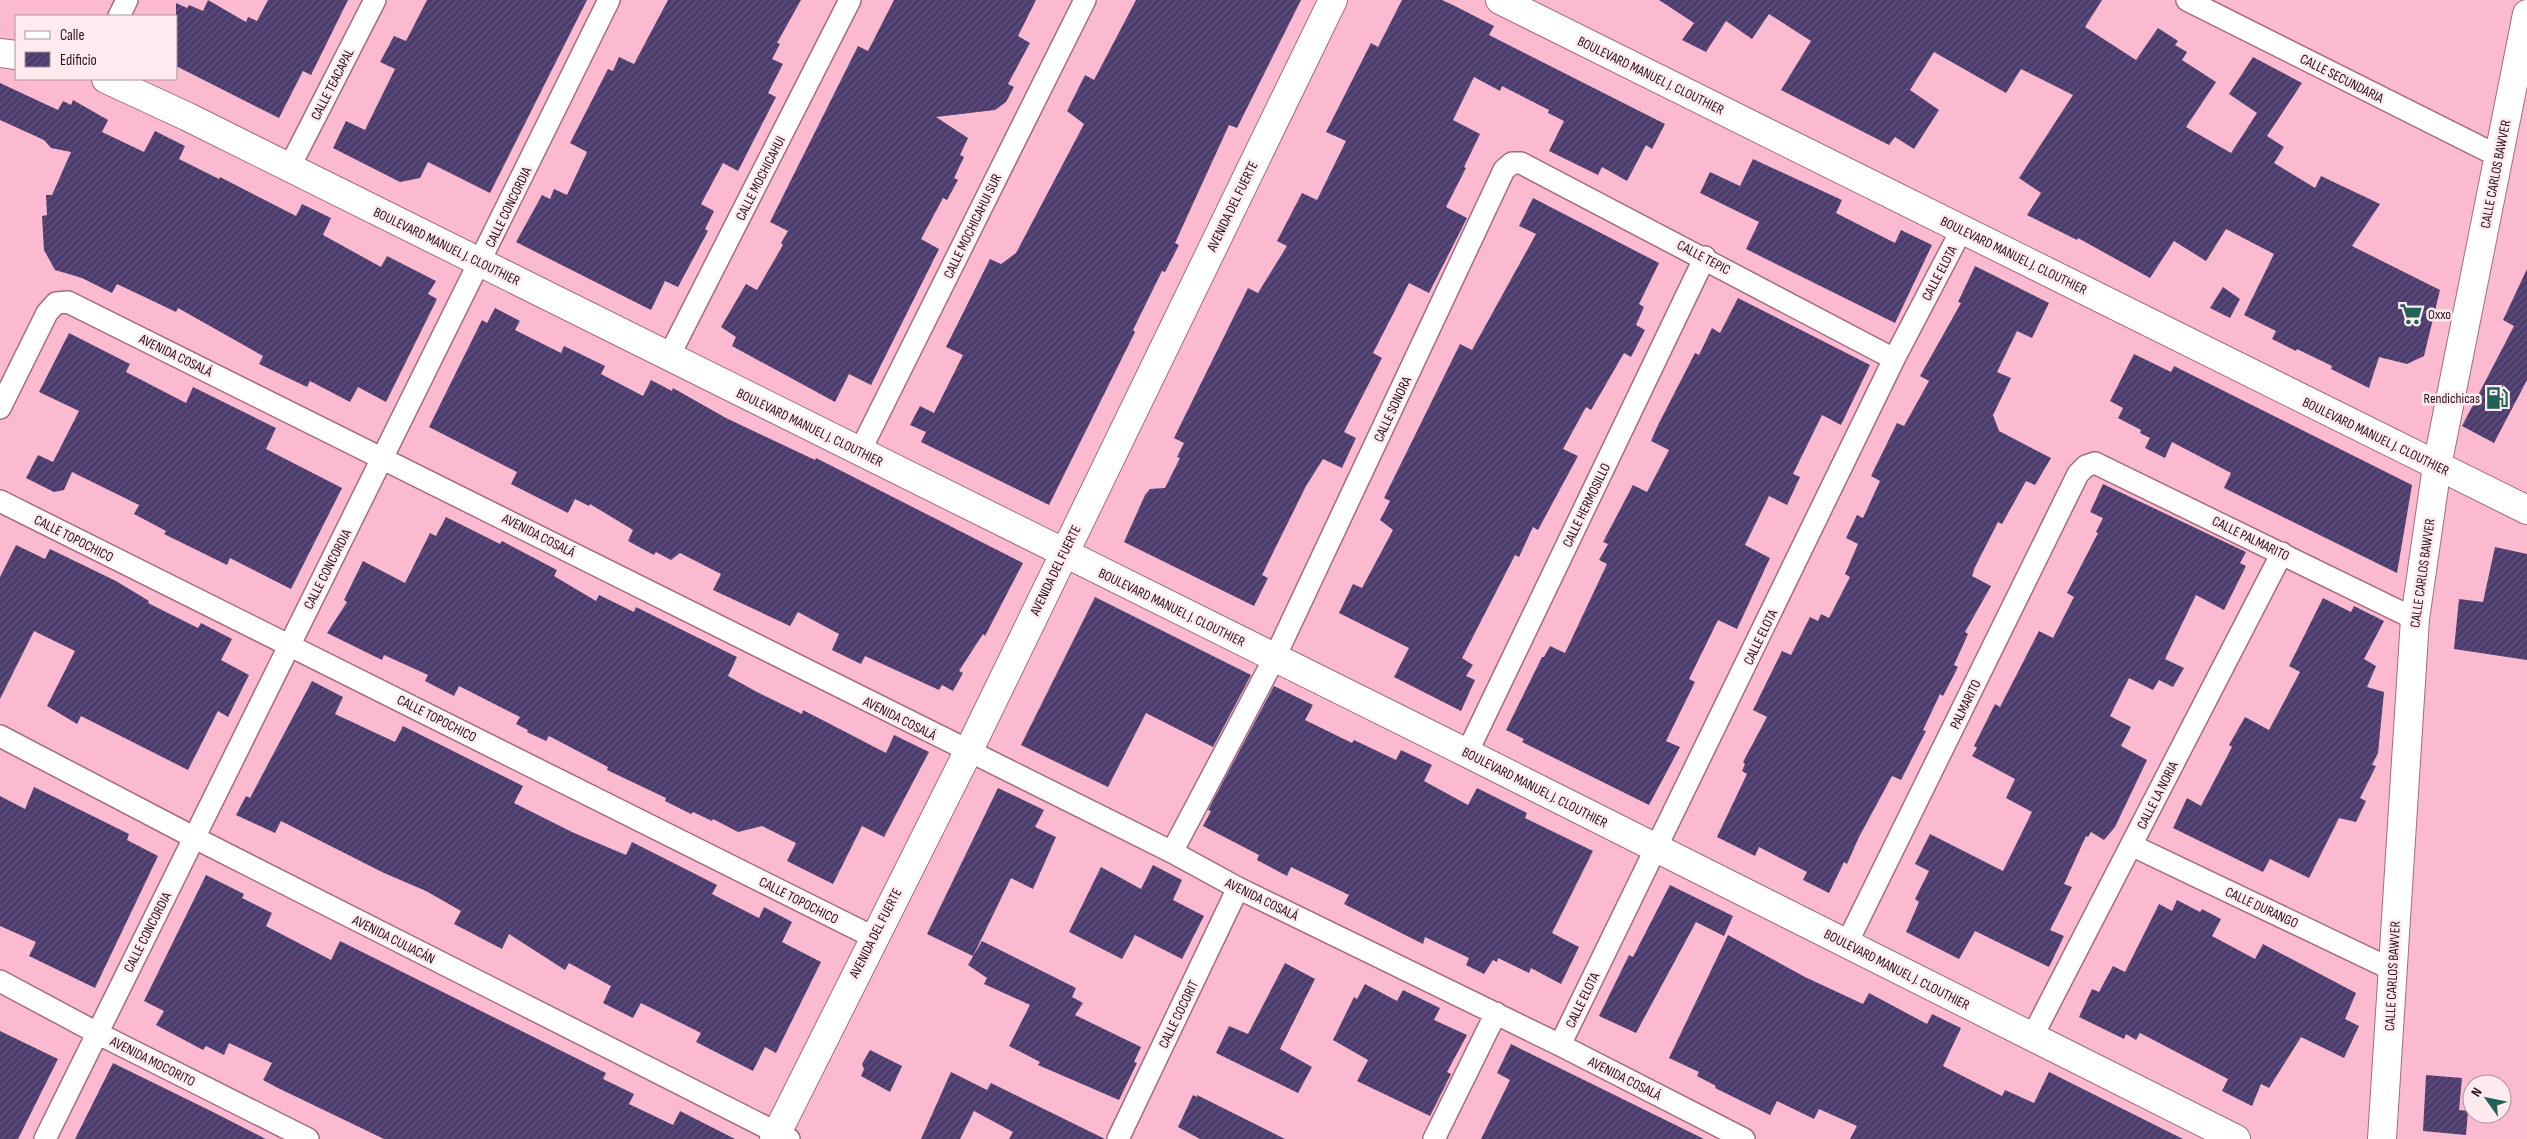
<svg xmlns="http://www.w3.org/2000/svg" width="2527" height="1139" font-family="'Sofia Sans Condensed',sans-serif">
<style>
.building{fill:url(#building-hatch)}
.lines{fill:none;stroke-linecap:round;stroke-linejoin:round}
.minor-casing{stroke:#a56a7f;stroke-width:24}
.tertiary-casing{stroke:#a56a7f;stroke-width:30}
.secondary-casing{stroke:#a56a7f;stroke-width:30}
.primary-casing{stroke:#a56a7f;stroke-width:30}
.minor{stroke:#fff;stroke-width:21}
.tertiary{stroke:#fff;stroke-width:28}
.secondary{stroke:#fff;stroke-width:28}
.primary{stroke:#fff;stroke-width:28}
.labels{text-anchor:middle;stroke-width:5;stroke-linejoin:round;paint-order:stroke}
.street-label{font-size:14px;fill:#281119;stroke:#ffeaf0}
.poi-label{font-size:14px;fill:#281119;stroke:#ffeaf0;text-anchor:start}
</style>
<defs>
<pattern id="building-hatch" width="6" height="6" patternUnits="userSpaceOnUse" patternTransform="scale(1.25)"><rect width="6" height="6" fill="#4b3c6d"/><path d="M-1 1l2-2M0 6l6-6M5 7l2-2" fill="none" stroke="#62557c"/></pattern>
</defs>
<rect width="100%" height="100%" fill="#fcbad0"/>
<path class="building" d="M 208,0 L 246,22 L 248,17 L 257,21 L 268,0 L 348,0 L 311,75 L 303,71 L 279,118 L 176,66 L 176,3 L 187,8 L 189,5 L 203,11 Z
M 427,0 L 587,0 L 490,193 L 428,162 L 420,178 L 400,182 L 333,148 L 346,121 L 365,130 L 395,69 L 380,62 L 394,36 L 406,41 Z
M 668,0 L 801,0 L 777,43 L 780,44 L 772,59 L 783,64 L 768,93 L 776,97 L 738,171 L 723,163 L 701,204 L 714,211 L 705,229 L 708,231 L 678,287 L 665,281 L 651,310 L 516,242 L 542,195 L 550,199 L 554,189 L 567,195 L 587,152 L 570,143 L 608,69 L 613,71 L 619,57 L 634,64 Z
M 894,0 L 1036,0 L 1018,36 L 1030,43 L 1008,84 L 1014,87 L 1006,102 L 995,110 L 936,117 L 968,138 L 960,155 L 964,157 L 954,178 L 958,180 L 947,200 L 943,198 L 921,239 L 939,249 L 871,385 L 849,374 L 835,402 L 732,346 L 736,337 L 721,327 L 746,284 L 757,290 L 783,245 L 781,243 L 788,231 L 770,222 L 858,46 L 868,51 Z
M 1136,0 L 1301,0 L 1237,128 L 1229,125 L 1175,243 L 1179,245 L 1165,272 L 1162,271 L 1133,330 L 1135,332 L 1049,505 L 921,442 L 926,432 L 910,425 L 920,406 L 934,413 L 963,355 L 946,347 L 990,259 L 1001,264 L 1016,253 L 1084,124 L 1067,111 L 1085,75 L 1094,80 Z
M 1402,0 L 1442,0 L 1455,6 L 1494,26 L 1489,35 L 1665,124 L 1652,149 L 1646,145 L 1627,181 L 1602,167 L 1598,175 L 1549,151 L 1564,121 L 1548,113 L 1549,110 L 1502,86 L 1500,91 L 1474,77 L 1453,120 L 1480,134 L 1464,167 L 1466,168 L 1446,207 L 1467,218 L 1429,293 L 1409,283 L 1373,353 L 1382,358 L 1344,432 L 1356,438 L 1342,468 L 1323,459 L 1306,486 L 1262,575 L 1268,578 L 1254,606 L 1124,542 L 1145,495 L 1150,489 L 1165,488 L 1180,458 L 1177,457 L 1184,443 L 1174,438 L 1248,288 L 1258,293 L 1287,246 L 1277,241 L 1302,193 L 1317,200 L 1346,141 L 1326,132 L 1371,43 L 1378,47 Z
M 1659,0 L 2102,0 L 2085,27 L 2136,60 L 2158,28 L 2178,41 L 2175,45 L 2187,52 L 2182,60 L 2216,82 L 2186,127 L 2231,153 L 2257,113 L 2229,94 L 2253,57 L 2302,83 L 2267,136 L 2284,147 L 2274,163 L 2315,188 L 2321,176 L 2380,204 L 2352,246 L 2440,290 L 2424,356 L 2407,364 L 2379,357 L 2369,388 L 2331,369 L 2332,366 L 2297,349 L 2296,351 L 2272,339 L 2276,331 L 2244,315 L 2274,254 L 2226,229 L 2206,261 L 2174,241 L 2150,278 L 2078,238 L 2077,240 L 2027,215 L 2041,193 L 2019,178 L 2073,95 L 2021,69 L 2006,93 L 1934,52 L 1910,90 L 1939,110 L 1914,149 L 1895,137 L 1889,145 L 1781,90 L 1811,41 L 1769,14 L 1752,39 L 1726,21 L 1706,52 L 1682,40 L 1694,23 Z
M 0,83 L 58,110 L 63,101 L 71,105 L 73,100 L 108,120 L 102,132 L 144,152 L 155,131 L 185,146 L 179,159 L 219,179 L 220,177 L 296,216 L 302,204 L 331,218 L 323,235 L 381,267 L 387,256 L 436,281 L 428,294 L 437,299 L 386,402 L 358,387 L 350,402 L 310,381 L 307,387 L 259,364 L 263,356 L 178,308 L 176,312 L 117,284 L 112,293 L 82,278 L 55,270 L 44,250 L 42,216 L 47,215 L 46,195 L 52,195 L 71,152 L 51,148 L 44,140 L 0,120 Z
M 1753,159 L 1842,200 L 1836,213 L 1895,243 L 1901,230 L 1932,245 L 1895,323 L 1746,249 L 1759,222 L 1700,193 L 1710,172 L 1740,186 Z
M 1533,198 L 1659,263 L 1639,304 L 1644,307 L 1636,325 L 1645,330 L 1631,357 L 1624,353 L 1591,410 L 1586,407 L 1563,449 L 1578,456 L 1538,530 L 1533,527 L 1519,557 L 1515,555 L 1462,658 L 1473,665 L 1466,676 L 1475,680 L 1461,711 L 1394,677 L 1409,648 L 1339,613 L 1353,584 L 1362,588 L 1393,530 L 1380,520 L 1390,501 L 1384,498 L 1460,344 L 1472,350 L 1536,234 L 1519,226 Z
M 1975,266 L 2049,303 L 2032,338 L 2017,331 L 1997,372 L 2011,378 L 1993,415 L 1999,431 L 2051,458 L 2035,485 L 2026,481 L 2002,524 L 1998,522 L 1975,567 L 1972,576 L 1991,586 L 1965,632 L 1968,634 L 1954,665 L 1958,667 L 1943,696 L 1940,694 L 1923,730 L 1926,731 L 1901,780 L 1892,776 L 1859,837 L 1847,864 L 1844,862 L 1829,893 L 1803,880 L 1807,872 L 1759,847 L 1755,856 L 1717,837 L 1747,774 L 1742,771 L 1745,764 L 1743,762 L 1767,717 L 1753,710 L 1782,651 L 1791,655 L 1810,617 L 1818,621 L 1821,614 L 1829,618 L 1850,577 L 1845,574 L 1858,544 L 1846,538 L 1857,515 L 1863,518 L 1880,481 L 1871,476 L 1897,423 L 1904,426 L 1929,381 L 1920,376 L 1961,303 L 1958,302 Z
M 2527,269 L 2527,380 L 2494,443 L 2462,426 L 2514,326 L 2503,320 Z
M 2223,287 L 2240,299 L 2230,318 L 2210,308 Z
M 1738,298 L 1870,365 L 1841,425 L 1822,415 L 1793,474 L 1800,477 L 1787,505 L 1769,496 L 1745,545 L 1770,558 L 1737,629 L 1718,620 L 1689,679 L 1695,682 L 1666,741 L 1680,747 L 1649,805 L 1522,742 L 1524,739 L 1506,730 L 1542,657 L 1544,657 L 1550,646 L 1565,653 L 1607,564 L 1599,560 L 1608,544 L 1603,542 L 1633,485 L 1647,492 L 1669,450 L 1651,441 L 1657,427 L 1695,353 L 1699,355 L 1712,328 L 1720,333 Z
M 495,308 L 520,321 L 515,330 L 561,353 L 564,346 L 605,366 L 601,374 L 643,396 L 651,380 L 672,391 L 673,388 L 726,418 L 815,460 L 816,458 L 1023,563 L 985,636 L 983,634 L 959,671 L 963,673 L 953,691 L 942,685 L 939,690 L 865,656 L 861,664 L 832,650 L 839,634 L 798,612 L 790,626 L 713,590 L 721,574 L 680,553 L 671,560 L 656,552 L 654,555 L 628,541 L 633,530 L 590,504 L 589,506 L 575,499 L 568,513 L 511,484 L 517,472 L 429,427 L 482,320 L 487,323 Z
M 69,333 L 130,364 L 126,372 L 186,403 L 193,387 L 276,428 L 266,449 L 342,488 L 291,589 L 230,558 L 227,565 L 164,534 L 166,531 L 134,514 L 139,505 L 72,472 L 64,490 L 54,492 L 26,478 L 38,455 L 53,462 L 79,411 L 39,392 Z
M 2134,354 L 2171,372 L 2174,366 L 2412,485 L 2397,573 L 2224,488 L 2231,473 L 2172,442 L 2165,458 L 2145,448 L 2150,438 L 2140,433 L 2141,430 L 2118,418 L 2123,408 L 2110,401 Z
M 2103,484 L 2246,552 L 2240,563 L 2246,566 L 2224,610 L 2196,595 L 2165,659 L 2184,668 L 2173,687 L 2159,680 L 2153,690 L 2129,678 L 2110,716 L 2131,727 L 2121,746 L 2147,760 L 2115,827 L 2104,840 L 2091,832 L 2088,837 L 2086,836 L 2064,884 L 2072,887 L 2050,930 L 2064,936 L 2049,967 L 1975,931 L 1959,959 L 1906,932 L 1919,902 L 1915,899 L 1929,871 L 1915,864 L 1930,834 L 2003,871 L 2032,812 L 2006,798 L 2015,779 L 1972,756 L 1977,748 L 1974,746 L 1995,704 L 2000,707 L 2039,631 L 2053,638 L 2074,597 L 2067,593 L 2098,533 L 2096,532 L 2103,518 L 2090,512 Z
M 446,517 L 500,544 L 502,541 L 557,570 L 554,576 L 596,601 L 599,595 L 634,612 L 636,607 L 737,657 L 728,676 L 757,692 L 802,714 L 803,710 L 886,753 L 894,735 L 929,752 L 884,837 L 862,826 L 833,884 L 787,861 L 796,843 L 762,826 L 738,832 L 713,819 L 712,821 L 693,812 L 691,814 L 665,801 L 666,798 L 607,770 L 608,767 L 549,736 L 546,741 L 527,732 L 528,730 L 516,724 L 520,717 L 459,686 L 454,696 L 425,681 L 428,675 L 384,655 L 382,660 L 327,633 L 347,602 L 344,600 L 363,561 L 405,583 L 430,533 L 436,536 Z
M 16,545 L 45,559 L 50,549 L 116,581 L 149,601 L 148,603 L 198,628 L 201,623 L 232,639 L 221,660 L 249,675 L 228,717 L 218,711 L 188,770 L 81,716 L 77,724 L 47,706 L 75,651 L 34,631 L 0,699 L 0,577 Z
M 2495,547 L 2527,554 L 2527,660 L 2454,649 L 2459,599 L 2483,602 Z
M 1095,597 L 1251,675 L 1213,747 L 1146,713 L 1108,787 L 1021,745 Z
M 2323,598 L 2351,612 L 2354,606 L 2384,621 L 2364,659 L 2376,666 L 2367,687 L 2384,692 L 2378,753 L 2372,765 L 2376,766 L 2360,798 L 2366,801 L 2356,822 L 2339,818 L 2309,878 L 2270,859 L 2263,872 L 2173,828 L 2187,798 L 2201,806 L 2232,747 L 2229,745 L 2245,717 L 2269,730 L 2300,672 L 2289,666 Z
M 312,681 L 343,697 L 335,714 L 395,742 L 403,726 L 523,786 L 514,803 L 574,833 L 626,855 L 632,842 L 717,885 L 712,894 L 759,918 L 764,907 L 792,922 L 782,942 L 821,962 L 776,1053 L 765,1047 L 753,1071 L 696,1042 L 701,1033 L 641,1003 L 633,1018 L 603,1003 L 611,986 L 569,963 L 565,970 L 509,934 L 502,949 L 454,924 L 461,911 L 426,891 L 384,873 L 281,821 L 275,833 L 236,815 L 246,796 L 250,798 Z
M 1274,686 L 1313,705 L 1305,720 L 1352,743 L 1354,740 L 1396,760 L 1401,750 L 1432,765 L 1424,781 L 1468,805 L 1477,788 L 1527,813 L 1525,818 L 1593,851 L 1552,933 L 1579,947 L 1561,984 L 1531,968 L 1529,973 L 1498,958 L 1497,962 L 1493,960 L 1484,974 L 1466,965 L 1469,958 L 1425,937 L 1423,944 L 1344,904 L 1349,895 L 1291,867 L 1287,876 L 1257,860 L 1259,855 L 1203,826 L 1211,811 L 1208,810 Z
M 34,787 L 129,834 L 127,840 L 158,856 L 95,988 L 29,956 L 36,942 L 0,926 L 0,796 L 25,809 Z
M 998,788 L 1044,810 L 1035,827 L 1056,837 L 1033,889 L 1011,878 L 973,956 L 927,934 Z
M 1153,865 L 1182,880 L 1173,900 L 1204,916 L 1182,959 L 1135,935 L 1122,959 L 1069,932 L 1101,867 L 1141,889 Z
M 206,875 L 244,894 L 242,898 L 272,913 L 266,926 L 331,960 L 340,941 L 606,1073 L 603,1079 L 634,1094 L 629,1104 L 673,1125 L 680,1111 L 735,1139 L 384,1139 L 278,1088 L 263,1080 L 272,1063 L 229,1043 L 224,1055 L 206,1046 L 203,1050 L 156,1025 L 164,1011 L 144,1001 Z
M 1670,885 L 1733,916 L 1724,936 L 1696,922 L 1636,1033 L 1599,1016 L 1629,955 L 1633,957 Z
M 2177,900 L 2200,912 L 2202,909 L 2221,919 L 2212,936 L 2255,959 L 2263,944 L 2356,993 L 2345,1019 L 2359,1026 L 2344,1058 L 2301,1037 L 2269,1088 L 2261,1084 L 2252,1106 L 2222,1091 L 2228,1079 L 2140,1033 L 2136,1040 L 2126,1034 L 2124,1039 L 2079,1017 L 2092,989 L 2099,992 L 2113,966 L 2125,972 L 2159,904 L 2172,911 Z
M 1728,935 L 1805,977 L 1863,1004 L 1869,993 L 1927,1024 L 1932,1014 L 1961,1028 L 1943,1066 L 2002,1096 L 2005,1090 L 2034,1103 L 2049,1072 L 2183,1139 L 1850,1139 L 1857,1126 L 1819,1109 L 1814,1119 L 1777,1101 L 1770,1115 L 1715,1088 L 1716,1086 L 1697,1076 L 1699,1072 L 1669,1058 Z
M 982,941 L 1076,988 L 1072,997 L 1083,1003 L 1075,1015 L 1141,1047 L 1134,1062 L 1137,1063 L 1119,1100 L 1038,1065 L 1040,1062 L 1009,1046 L 1030,1005 L 984,984 L 987,978 L 968,965 Z
M 1285,963 L 1315,979 L 1280,1049 L 1312,1067 L 1298,1093 L 1216,1053 L 1229,1026 L 1248,1034 Z
M 1365,984 L 1397,1001 L 1403,990 L 1440,1008 L 1434,1020 L 1467,1035 L 1447,1072 L 1451,1074 L 1430,1116 L 1357,1081 L 1368,1060 L 1333,1040 L 1354,997 L 1357,999 Z
M 0,1031 L 58,1059 L 18,1139 L 0,1139 Z
M 1511,1044 L 1704,1139 L 1481,1139 L 1510,1080 L 1497,1073 Z
M 870,1050 L 902,1066 L 890,1092 L 861,1076 L 864,1069 L 862,1064 Z
M 113,1063 L 211,1111 L 266,1139 L 75,1139 Z
M 951,1072 L 987,1090 L 991,1083 L 1105,1139 L 1009,1139 L 1013,1132 L 974,1111 L 960,1139 L 921,1139 Z
M 2426,1075 L 2462,1078 L 2459,1110 L 2468,1111 L 2466,1135 L 2423,1131 Z
M 1193,1095 L 1197,1097 L 1197,1095 L 1285,1139 L 1200,1139 L 1178,1127 Z"/>
<g class="lines">
<defs>
<path id="minor" d="M 2187,0 L 2498,156
M 119,16 L 127,0
M 289,168 L 375,0
M 669,356 L 850,0
M 0,408 L 47,313 L 56,303 L 68,302 L 1172,852 L 1238,888 L 1560,1045 L 1744,1139
M 860,451 L 1085,0
M 0,501 L 873,937
M 0,736 L 195,838 L 789,1139
M 1467,753 L 1705,257
M 2131,845 L 2393,970
M 1172,852 L 1275,657 L 1504,170 L 1512,163 L 1521,163 L 1894,359
M 1847,943 L 2078,474 L 2086,466 L 2095,463 L 2415,619
M 0,981 L 97,1033 L 308,1139
M 2032,1037 L 2282,553
M 1560,1045 L 1894,359 L 1962,229
M 45,1139 L 609,0
M 1118,1139 L 1238,888
M 1434,1139 L 1496,1013"/>
<path id="tertiary" d="M 2437,466 L 2527,14
M 774,1139 L 968,752 L 1333,0"/>
<path id="secondary" d="M 2382,1139 L 2415,619 L 2437,466"/>
<path id="primary" d="M 1500,0 L 2527,510
M 0,53 L 16,55
M 106,79 L 188,117 L 1467,753 L 2236,1139"/>
</defs>
<use href="#minor" class="minor-casing"/>
<use href="#tertiary" class="tertiary-casing"/>
<use href="#secondary" class="secondary-casing"/>
<use href="#primary" class="primary-casing"/>
<use href="#minor" class="minor"/>
<use href="#tertiary" class="tertiary"/>
<use href="#secondary" class="secondary"/>
<use href="#primary" class="primary"/>
</g>
<defs>
<symbol id="supermarket-bare" viewBox="-9 -9 18 18"><path d="M-6-5.5h2.5l.6 2H6L4.5 2H-2.5L-4.4-4H-6ZM-1.5 3.2a1.3 1.3 0 1 0 .1 0ZM3 3.2a1.3 1.3 0 1 0 .1 0Z" fill="#1e6355" stroke="#ffeaf0" stroke-width="2.5" paint-order="stroke"/></symbol>
<symbol id="fuel-bare" viewBox="-9 -9 18 18"><path d="M-5.5-6h7V0h2V4h1.3V-2.5L3-4.5l.8-.8L6-3V5H2.5V1h-1V6h-7ZM-4.2-4.7v3.2H.2V-4.7Z" fill="#1e6355" stroke="#ffeaf0" stroke-width="2.5" paint-order="stroke"/></symbol>
</defs>
<g fill-rule="evenodd">
<use href="#supermarket-bare" x="2395" y="298" width="32" height="32"/>
<use href="#fuel-bare" x="2481" y="382" width="32" height="32"/>
</g>
<g class="labels">
<g class="street-label">
<text transform="translate(1651 75) rotate(26)" y="5">BOULEVARD MANUEL J. CLOUTHIER</text>
<text transform="translate(2342 78) rotate(27)" y="5">CALLE SECUNDARIA</text>
<text transform="translate(332 84) rotate(-63)" y="5">CALLE TEACAPAL</text>
<text transform="translate(2495 174) rotate(-79)" y="5">CALLE CARLOS BAWVER</text>
<text transform="translate(760 178) rotate(-63)" y="5">CALLE MOCHICAHUI</text>
<text transform="translate(1232 206) rotate(-64)" y="5">AVENIDA DEL FUERTE</text>
<text transform="translate(508 207) rotate(-64)" y="5">CALLE CONCORDIA</text>
<text transform="translate(972 226) rotate(-64)" y="5">CALLE MOCHICAHUI SUR</text>
<text transform="translate(447 246) rotate(26)" y="5">BOULEVARD MANUEL J. CLOUTHIER</text>
<text transform="translate(2014 255) rotate(26)" y="5">BOULEVARD MANUEL J. CLOUTHIER</text>
<text transform="translate(1704 257) rotate(28)" y="5">CALLE TEPIC</text>
<text transform="translate(1939 273) rotate(-62)" y="5">CALLE ELOTA</text>
<text transform="translate(176 355) rotate(26)" y="5">AVENIDA COSALÁ</text>
<text transform="translate(1392 409) rotate(-65)" y="5">CALLE SONORA</text>
<text transform="translate(810 427) rotate(26)" y="5">BOULEVARD MANUEL J. CLOUTHIER</text>
<text transform="translate(2376 436) rotate(26)" y="5">BOULEVARD MANUEL J. CLOUTHIER</text>
<text transform="translate(1586 505) rotate(-64)" y="5">CALLE HERMOSILLO</text>
<text transform="translate(539 535) rotate(27)" y="5">AVENIDA COSALÁ</text>
<text transform="translate(74 538) rotate(27)" y="5">CALLE TOPOCHICO</text>
<text transform="translate(2251 538) rotate(26)" y="5">CALLE PALMARITO</text>
<text transform="translate(327 569) rotate(-63)" y="5">CALLE CONCORDIA</text>
<text transform="translate(1055 570) rotate(-64)" y="5">AVENIDA DEL FUERTE</text>
<text transform="translate(2422 573) rotate(-82)" y="5">CALLE CARLOS BAWVER</text>
<text transform="translate(1172 607) rotate(26)" y="5">BOULEVARD MANUEL J. CLOUTHIER</text>
<text transform="translate(1760 637) rotate(-64)" y="5">CALLE ELOTA</text>
<text transform="translate(1965 704) rotate(-64)" y="5">PALMARITO</text>
<text transform="translate(437 718) rotate(27)" y="5">CALLE TOPOCHICO</text>
<text transform="translate(900 718) rotate(27)" y="5">AVENIDA COSALÁ</text>
<text transform="translate(1535 787) rotate(27)" y="5">BOULEVARD MANUEL J. CLOUTHIER</text>
<text transform="translate(2157 795) rotate(-63)" y="5">CALLE LA NORIA</text>
<text transform="translate(1262 899) rotate(26)" y="5">AVENIDA COSALÁ</text>
<text transform="translate(799 900) rotate(27)" y="5">CALLE TOPOCHICO</text>
<text transform="translate(2262 907) rotate(25)" y="5">CALLE DURANGO</text>
<text transform="translate(147 932) rotate(-63)" y="5">CALLE CONCORDIA</text>
<text transform="translate(875 933) rotate(-63)" y="5">AVENIDA DEL FUERTE</text>
<text transform="translate(394 939) rotate(27)" y="5">AVENIDA CULIACÁN</text>
<text transform="translate(1897 969) rotate(27)" y="5">BOULEVARD MANUEL J. CLOUTHIER</text>
<text transform="translate(2392 976) rotate(-87)" y="5">CALLE CARLOS BAWVER</text>
<text transform="translate(1582 1000) rotate(-64)" y="5">CALLE ELOTA</text>
<text transform="translate(1178 1014) rotate(-64)" y="5">CALLE COCORIT</text>
<text transform="translate(153 1061) rotate(27)" y="5">AVENIDA MOCORITO</text>
<text transform="translate(1625 1078) rotate(27)" y="5">AVENIDA COSALÁ</text>
</g>
<g class="poi-label">
<text x="2428" y="319">Oxxo</text>
<text x="2480" y="403" text-anchor="end">Rendichicas</text>
</g>
</g>
<rect x="15" y="15" width="162" height="65" fill="#ffeaf0" stroke="#a9939a"/>
<rect x="25" y="31" width="25" height="8" fill="#ffffff" stroke="#a9939a"/>
<text x="60" y="40" font-size="15" fill="#281119">Calle</text>
<rect x="25" y="52" width="25" height="15" fill="url(#building-hatch)" stroke="#a9939a"/>
<text x="60" y="65" font-size="15" fill="#281119">Edificio</text>
<g transform="translate(2487 1099) rotate(303)"><circle r="24" fill="#ffeaf0" stroke="#a9939a"/>
<path d="M0-4L9 19L0 12L-9 19Z" fill="#1e6355"/>
<text y="-8" font-size="14" font-weight="bold" text-anchor="middle" fill="#281119">N</text>
</g>
</svg>
